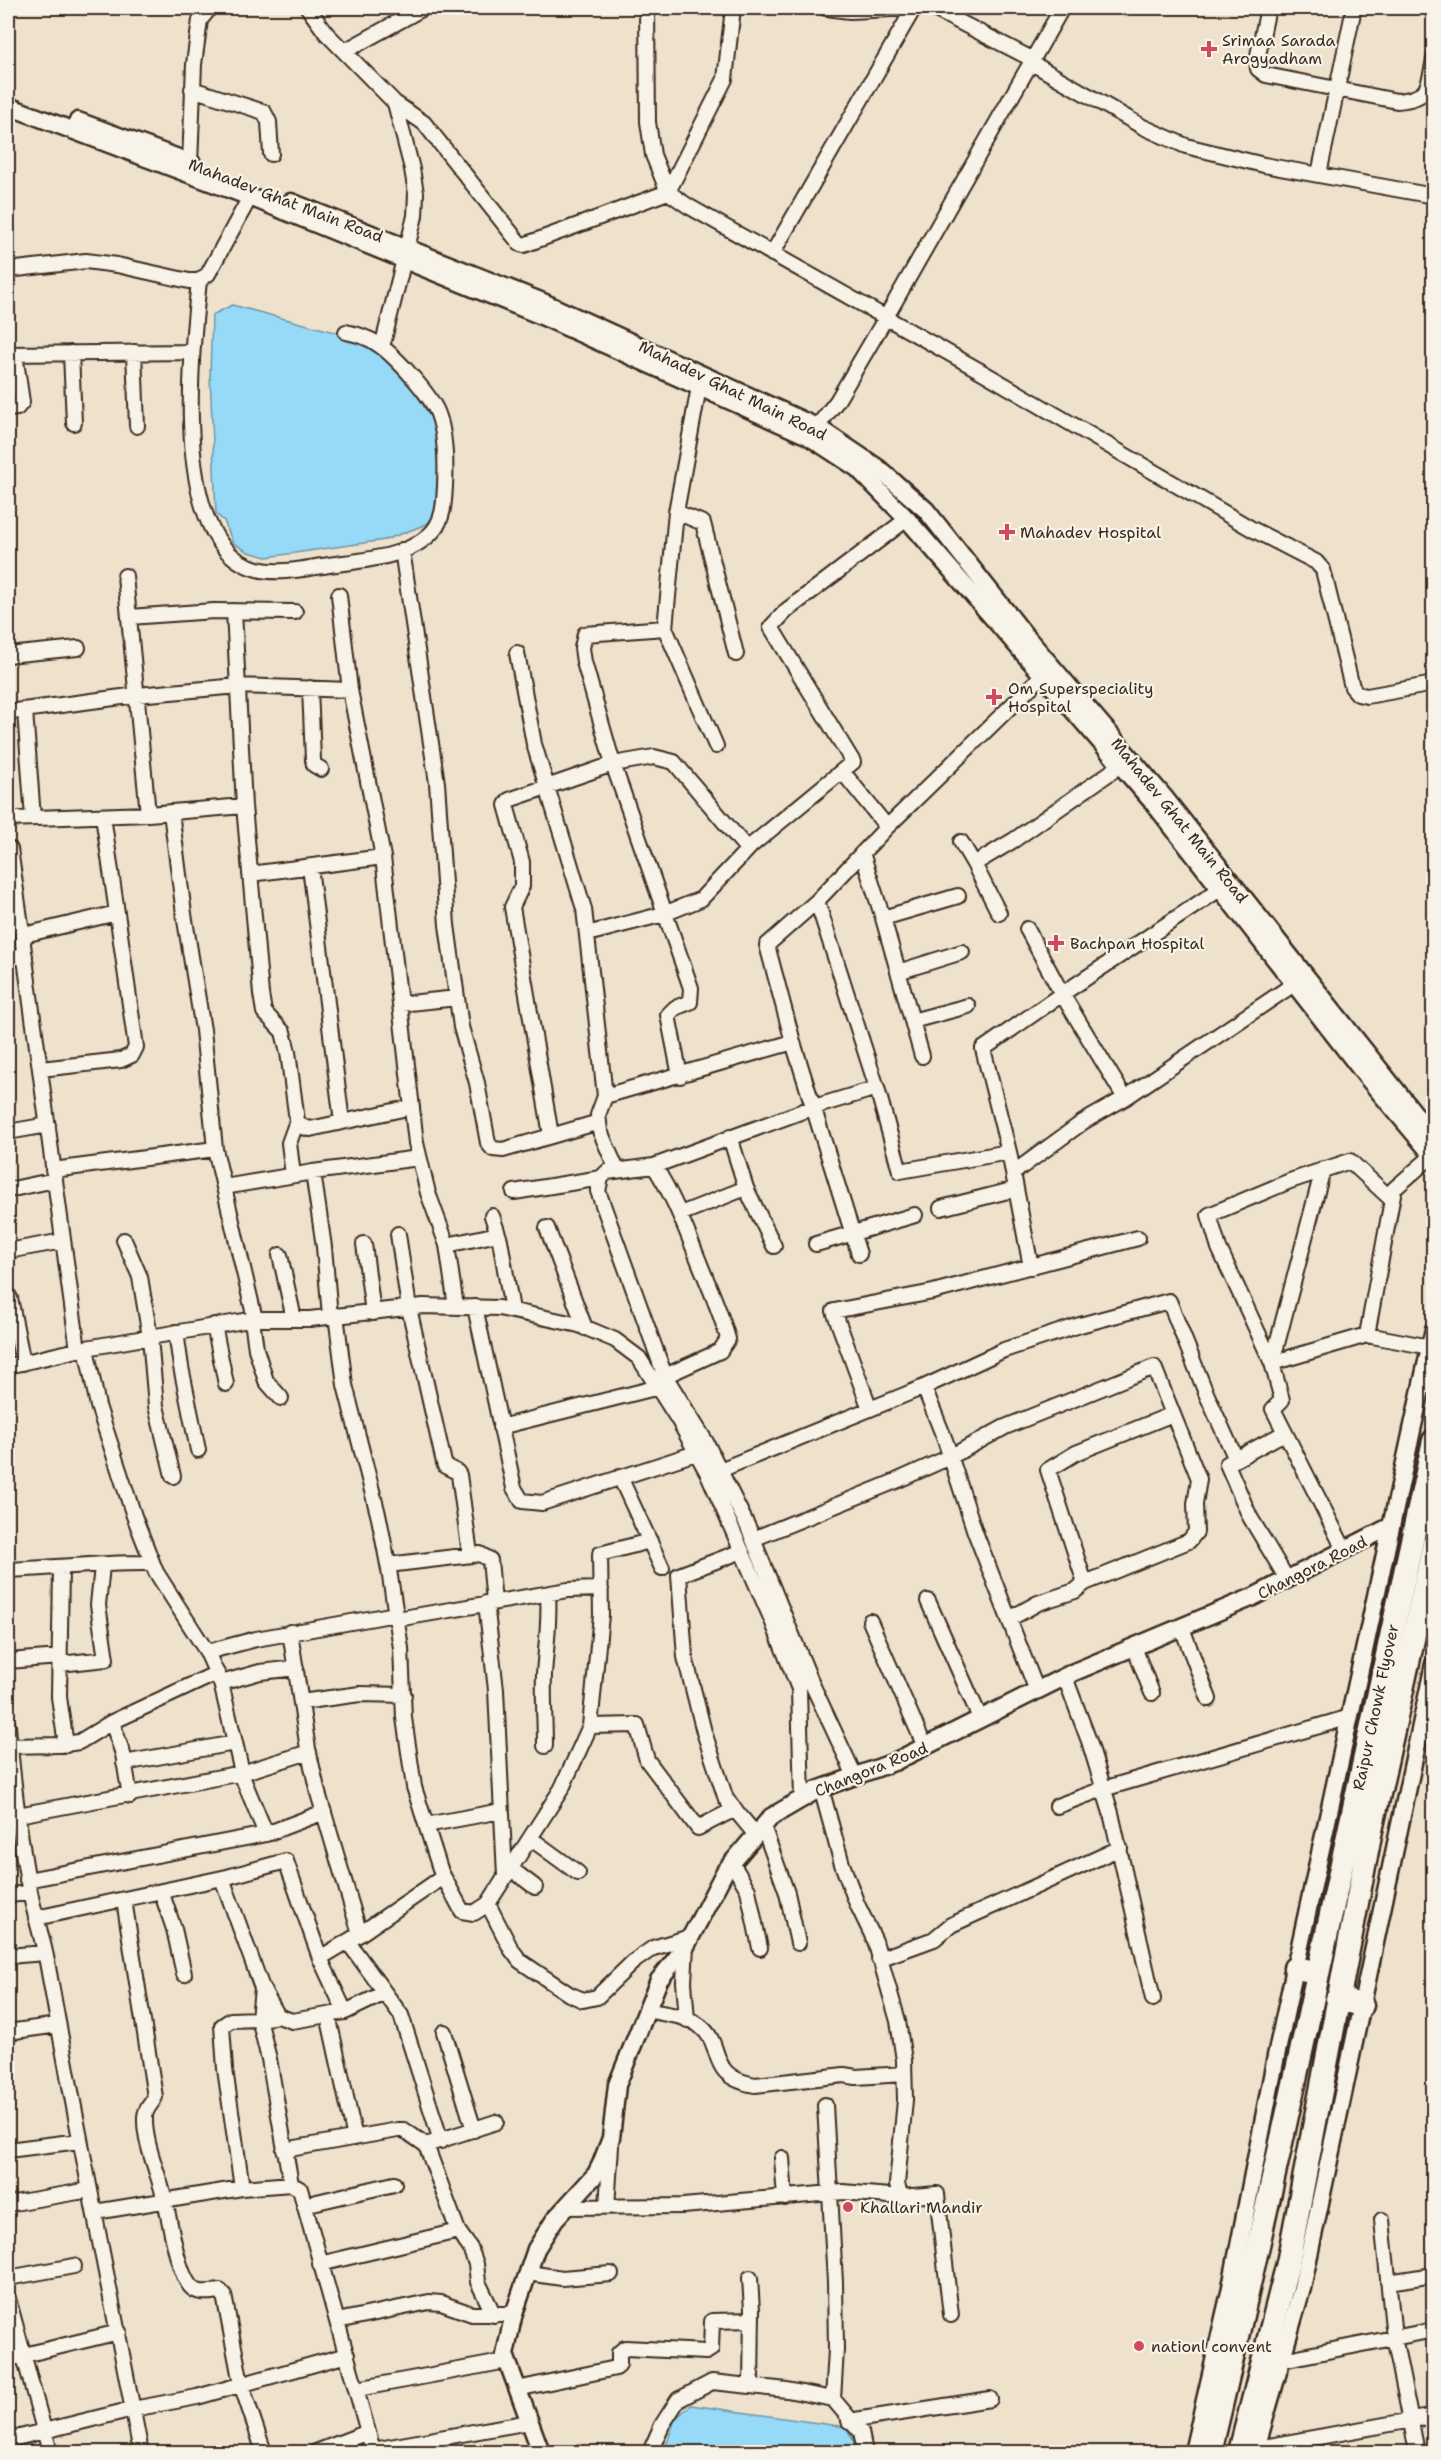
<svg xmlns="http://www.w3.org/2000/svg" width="1441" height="2460" font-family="'Shantell Sans',sans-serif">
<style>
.water{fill:#96daf8;stroke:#7294a1;stroke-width:1.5}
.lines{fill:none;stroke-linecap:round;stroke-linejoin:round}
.minor-casing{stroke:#3b2a1e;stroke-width:18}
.tertiary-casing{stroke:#3b2a1e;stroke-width:21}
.trunk-casing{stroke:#3b2a1e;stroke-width:27}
.minor{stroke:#f7f3e8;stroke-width:14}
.tertiary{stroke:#f7f3e8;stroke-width:16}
.trunk{stroke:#f7f3e8;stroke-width:22}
.poi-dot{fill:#d1495b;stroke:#f7f3e8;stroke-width:2}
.labels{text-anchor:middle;stroke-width:4.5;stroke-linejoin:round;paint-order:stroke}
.poi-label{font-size:16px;fill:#3b2a1e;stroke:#f7f3e8;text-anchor:start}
.street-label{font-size:16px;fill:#3b2a1e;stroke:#f7f3e8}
</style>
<rect width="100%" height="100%" fill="#eee2cd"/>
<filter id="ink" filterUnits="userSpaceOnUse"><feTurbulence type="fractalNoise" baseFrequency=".0167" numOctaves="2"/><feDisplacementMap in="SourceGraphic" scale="12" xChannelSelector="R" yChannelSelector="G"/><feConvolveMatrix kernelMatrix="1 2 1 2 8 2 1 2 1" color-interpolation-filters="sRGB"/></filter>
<g filter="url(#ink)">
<path class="water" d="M 232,305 L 373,342 L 400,367 L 431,418 L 442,446 L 443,506 L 427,524 L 385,540 L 267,557 L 248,552 L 233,543 L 224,521 L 216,514 L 210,375 L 212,315 Z
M 691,2405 L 846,2427 L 856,2446 L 855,2452 L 664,2452 L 675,2419 Z"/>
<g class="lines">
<defs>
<path id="minor" d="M 308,8 L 326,33 L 395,103 L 412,169 L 416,193 L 415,216 L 382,347
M 647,8 L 648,122 L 653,155 L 668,192 L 688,206 L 984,373 L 1252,529 L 1316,562 L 1323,570 L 1352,687 L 1358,694 L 1367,696 L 1434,684
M 826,8 L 850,11 L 913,8
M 932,8 L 1032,59
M 1268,8 L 1257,60 L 1258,69 L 1266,75 L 1397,101 C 1430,98 1428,88 1434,59
M 345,51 L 423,8
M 1030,62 L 1143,127 L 1186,146 L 1264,165 L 1434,196
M 192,89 L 264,112 L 269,122 L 271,154
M 395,103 L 424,123 L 520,244 L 524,245 L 668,192 L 725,79 L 733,8
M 190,163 L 194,64 L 200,20 L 210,8
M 1319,174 L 1354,8
M 772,254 L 914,8
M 8,270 L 86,261 L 117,265 L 189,281 L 199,281 L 208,274 L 250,197
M 199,281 C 192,348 168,546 257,569 C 280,575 306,568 329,565 C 363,560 410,558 434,530 C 444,517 444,502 445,486 C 446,464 446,436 438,414 C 431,395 394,354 376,343 C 367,337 356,334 346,332
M 134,352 L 137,426
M 71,353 L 74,423
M 8,354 L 191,352
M 8,409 L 17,408 L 22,402 L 15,354
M 817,427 L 837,401 L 885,319 L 1062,8
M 676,512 L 703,523 L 736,654
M 402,550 L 437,783 L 447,925 L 461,1027 L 477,1083 L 488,1143 L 493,1149 L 503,1150 L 599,1122
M 125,576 L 148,814
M 339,595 L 350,690 L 383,857 L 416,1143 L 428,1193 L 447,1245 L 456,1307
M 234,611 L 244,806 L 261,994 L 264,1012 L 283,1032 L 288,1052 L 297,1121 L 303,1127 L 310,1129 L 412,1107
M 129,617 L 214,611 L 295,612
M 665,628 L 676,512 L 699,387
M 517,653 L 534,744 L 584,909 L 605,1096 L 598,1115 L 600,1131 L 617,1170
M 8,655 L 78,648
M 310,688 L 313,760 L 314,765 L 321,769
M 25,711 L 33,818
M 8,712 L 137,695 L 238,686 L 350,690
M 842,771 L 887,827
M 171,812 L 184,914 L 203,1030 L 215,1149 L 255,1319
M 8,819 L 148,814 L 244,806
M 961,842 L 974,864
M 10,849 L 23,939
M 862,853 L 883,918 L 922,1056
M 310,867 L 342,1122
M 250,874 L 383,857
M 817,901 L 877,1088 L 900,1171 L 1009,1152
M 999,913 L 974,864 L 1014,840 L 1121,765
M 883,918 L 958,896
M 1027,929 L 1062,994 L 983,1049 L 1009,1152 L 1031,1267
M 587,934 L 664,914 L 701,899 L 750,847
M 8,958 L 25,956
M 898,972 L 962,952
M 400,1004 L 457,998
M 912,1021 L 968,1006
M 41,1069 L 121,1060 L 132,1055 L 136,1047 L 117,913
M 680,1076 L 668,1015 L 675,1008 L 690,1002 L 691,988 L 613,764 L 584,662 L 582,648 L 585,634 L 665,628 L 716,746
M 605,1096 L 793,1042
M 1125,1098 L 1062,994 L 1220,889
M 8,1132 L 48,1125
M 551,1135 L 512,907 L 522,886 L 522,862 L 506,805 L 509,800 L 613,764 L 654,757 L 674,762 L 747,849 L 853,762 L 771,627 L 787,610 L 907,519
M 730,1137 L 746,1188 L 774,1246
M 53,1170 L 215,1149
M 313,1172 L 324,1247 L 330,1316
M 1013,1173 L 1083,1122 L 1125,1098 L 1294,984
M 293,1175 L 289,1143 L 297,1121
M 224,1187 L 313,1172 L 419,1158
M 8,1190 L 55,1180
M 514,1192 L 601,1178
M 941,1208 L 1016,1189
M 680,1214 L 746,1188
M 492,1216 L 500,1240 L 512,1310
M 547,1228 L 585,1328
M 398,1234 L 409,1308 L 444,1463 L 445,1466 L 457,1472 L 459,1475 L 470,1554
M 124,1240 L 140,1277 L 150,1337 L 156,1406 L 173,1476
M 364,1244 L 373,1313
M 816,1244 L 915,1215
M 447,1245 L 498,1234
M 8,1251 L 63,1241
M 859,1254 L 793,1042 L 767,945 L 817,901 L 887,827 L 1043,675
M 280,1255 L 294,1319
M 10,1298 L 23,1363
M 475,1307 L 514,1488 L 522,1501 L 542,1503 L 696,1453
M 336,1315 L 345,1385 L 379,1518 L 389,1570 L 401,1648 L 404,1718 L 414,1787 L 441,1872 L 462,1911 L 474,1913 L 488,1904 L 562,1788 L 590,1726 L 601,1615 L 600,1554 L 650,1541
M 252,1320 L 256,1349 L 266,1381 L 281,1398
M 214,1325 L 226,1384
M 176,1332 L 181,1367 L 198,1450
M 1367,1335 L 1394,1189 L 1432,1156
M 86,1348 L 98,1406 L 134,1516 L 156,1572 L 207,1652 L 221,1683 L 244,1781 L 266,1834
M 78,1350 L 23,944 L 23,939 L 28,934 L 117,913 L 103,816
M 1272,1363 L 1323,1169
M 1272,1363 L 1367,1335 L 1430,1347
M 8,1366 L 86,1348 L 255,1319 L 310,1319 L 423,1306 L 499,1308 L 579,1325 L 615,1340 L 639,1358 L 679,1421 L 708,1474 L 771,1618 L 799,1689 L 802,1799
M 924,1387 L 945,1440 L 975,1532 L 1037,1691
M 870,1409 L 834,1311 L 933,1292 L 1138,1238
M 500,1427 L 659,1387 L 665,1376 L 720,1351 L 728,1339 C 721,1313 710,1289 700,1264 C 686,1230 674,1196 654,1166
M 1284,1433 L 1227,1464 L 1250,1517 L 1287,1579
M 720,1470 L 924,1387 L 1004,1350 L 1080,1325 L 1169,1301 L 1206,1393 L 1236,1459
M 620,1477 L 662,1568
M 753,1539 L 896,1481 L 950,1457 L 1005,1427 L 1154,1367 L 1199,1479 L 1195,1504 L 1196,1532 L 1189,1541 L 1085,1583 L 1075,1591 L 1038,1603 L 1009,1619
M 742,1551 L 679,1575 L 685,1657 L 704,1732 L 726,1799 L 756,1835
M 1345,1551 L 1273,1409 L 1282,1400 L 1272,1363 L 1219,1248 L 1209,1215 L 1290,1181 L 1350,1161 L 1392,1200
M 388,1565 L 480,1554 L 490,1560 L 494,1602
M 61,1568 L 59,1697 L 66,1745
M 8,1570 C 56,1568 104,1562 152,1563
M 1085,1583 L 1048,1470 L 1076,1453 L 1173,1414
M 928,1601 L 980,1718
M 486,1603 L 496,1690 L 505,1876
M 397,1619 L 568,1590 L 601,1589
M 870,1621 L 925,1747
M 1182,1628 L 1209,1699
M 290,1632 L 308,1749 L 318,1793 L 360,1934
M 1134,1647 L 1152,1693
M 207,1652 L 256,1639 L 396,1614
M 8,1661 L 60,1657
M 60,1664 L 106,1659 L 98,1605 L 102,1566
M 1065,1677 L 1089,1741 L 1111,1813 L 1153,1999
M 221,1683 L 260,1672 L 296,1668
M 301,1702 L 360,1694 L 404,1695
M 112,1722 L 123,1754 L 130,1796
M 8,1726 C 13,1781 19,1837 30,1892 C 35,1917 44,1942 48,1967 C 77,2129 110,2291 141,2452
M 590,1726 L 637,1725 L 647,1760 L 698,1828 L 735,1809
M 8,1746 L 59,1745 L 79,1742 L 112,1722 L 217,1673
M 545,1746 C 545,1722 543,1698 544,1674 C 546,1646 550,1621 548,1594
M 124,1763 L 235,1743
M 855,1776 L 812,1684 L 748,1527 L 706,1442 L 665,1376 L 598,1191 L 601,1178 L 607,1172 L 654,1166 L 814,1107 L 877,1088
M 1057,1806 L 1103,1789 L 1350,1717
M 18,1815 L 242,1773 L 309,1752
M 426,1825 L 501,1811
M 763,1826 L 787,1893 L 798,1943
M 530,1838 L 578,1873
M 732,1863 L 748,1890 L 760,1948
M 510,1868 L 535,1887
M 222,1878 L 262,1988 L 278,2016
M 27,1880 L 266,1834 L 324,1812
M 161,1891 L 174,1929 L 184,1974
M 8,1895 L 30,1893
M 124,1900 L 155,2097 C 152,2104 145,2108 145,2117 C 144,2143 158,2172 164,2197 C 170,2219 176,2268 190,2286 C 197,2295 210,2292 220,2291 L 224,2295 L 241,2384 L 264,2452
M 488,1904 L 511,1949 L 520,1961 L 569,1994 L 583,2000 L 597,1997 L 633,1962 L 653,1948 L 690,1937
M 36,1918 L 227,1877 L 286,1861 L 320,1958 L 345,2012
M 348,1942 L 401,2015 L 441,2141
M 686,1946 L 684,1982 L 687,2020
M 8,1956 L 45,1953
M 320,1958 L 360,1934 L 443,1877
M 879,1959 L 934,1939 L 951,1925 L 1120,1848
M 262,1988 L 259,2019 L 269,2059 L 291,2184
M 646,2010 C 662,2014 687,2015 700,2026 C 726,2046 705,2076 755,2085 L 844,2075 L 856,2077 L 904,2074
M 328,2015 L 355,2138
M 8,2032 L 58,2025
M 444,2032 L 474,2130
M 825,2105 L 835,2282 L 836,2350 L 833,2399 L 861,2432 L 865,2452
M 426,2145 L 458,2231 L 470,2248 L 476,2264 L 478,2282 L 494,2315
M 8,2150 L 79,2141
M 284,2150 L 398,2130 L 404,2130 L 426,2145 L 496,2122
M 782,2158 L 785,2198
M 242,2188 L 225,2069 L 222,2026 L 231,2020 L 259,2019 L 278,2016 L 292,2021 L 345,2012 L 385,1993
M 901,2197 L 937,2194 L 951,2315
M 8,2204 L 90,2190
M 304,2205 L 394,2184
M 565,2207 L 683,2206 L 843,2192 L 901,2197 L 897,2184 L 905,2100 L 904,2060 L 898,2021 L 875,1941 L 857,1904 L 842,1864 L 821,1788
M 607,2207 L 611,2146
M 95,2212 L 242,2188 L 291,2184 L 300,2189 L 373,2450 L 529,2422
M 1382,2220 L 1394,2337 L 1417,2452
M 320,2264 L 458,2231
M 528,2273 L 562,2278 L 611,2274
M 8,2278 L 74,2266
M 750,2278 L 752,2310 L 751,2386
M 1388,2282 L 1434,2275
M 8,2298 L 50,2452
M 337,2321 L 429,2302 L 441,2303 L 472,2314 L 514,2314
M 8,2359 L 119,2332
M 1272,2362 L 1434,2330
M 357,2389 L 507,2361
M 517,2389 L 616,2368 L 619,2364 L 619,2353 L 625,2348 L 706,2352 L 711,2349 L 712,2321 L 752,2320
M 849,2421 L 990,2399
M 8,2440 L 133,2409 L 197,2397 L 347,2355
M 1247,2450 L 1434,2416
M 316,2452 L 368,2432
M 650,2452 L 662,2425 L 678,2400 L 712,2382 L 787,2390 L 833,2399"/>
<path id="tertiary" d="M 8,106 L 250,197 L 537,314 L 808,436 L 857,468 L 907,519 L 1156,806 L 1366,1076 L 1434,1157
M 78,121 L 192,163
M 291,202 L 543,302 L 817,427 L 878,468 L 926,510 L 1024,634 L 1164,797 L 1434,1138
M 541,2452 L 505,2355 L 513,2317 L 536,2249 L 555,2219 L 596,2174 L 601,2164 L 611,2138 L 617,2085 L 659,1980 L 686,1946 L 725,1871 L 771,1817 L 817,1790 L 894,1762 L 1074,1672 L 1253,1597 L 1391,1526
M 1193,2452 L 1230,2292 L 1276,2056 L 1434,1329
M 1255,2452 L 1302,2288 L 1434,1664"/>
<path id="trunk" d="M 1295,1968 L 1317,1972
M 1337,1999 L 1362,2005
M 1210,2452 C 1290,2117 1359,1778 1434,1441
M 1240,2452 L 1288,2263 L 1370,1835 L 1434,1544"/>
</defs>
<use href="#minor" class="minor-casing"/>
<use href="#tertiary" class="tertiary-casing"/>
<use href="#trunk" class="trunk-casing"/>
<use href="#minor" class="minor"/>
<use href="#tertiary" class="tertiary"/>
<use href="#trunk" class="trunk"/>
</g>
</g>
<g class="poi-dot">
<path d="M1206 40h6v6h6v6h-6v6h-6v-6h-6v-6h6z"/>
<path d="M1004 523h6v6h6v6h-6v6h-6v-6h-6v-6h6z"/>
<path d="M991 688h6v6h6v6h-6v6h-6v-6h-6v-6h6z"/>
<path d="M1053 934h6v6h6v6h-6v6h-6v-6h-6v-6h6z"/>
<circle cx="848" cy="2207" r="6"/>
<circle cx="1139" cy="2346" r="6"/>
</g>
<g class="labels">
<g class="poi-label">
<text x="1222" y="46">Srimaa Sarada<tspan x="1222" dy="18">Arogyadham</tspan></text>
<text x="1020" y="538">Mahadev Hospital</text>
<text x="1008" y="694">Om Superspeciality<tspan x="1008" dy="18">Hospital</tspan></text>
<text x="1070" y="949">Bachpan Hospital</text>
<text x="860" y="2213">Khallari Mandir</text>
<text x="1151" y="2352">nationl convent</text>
</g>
<g class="street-label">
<text transform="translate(286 200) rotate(21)" y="6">Mahadev Ghat Main Road</text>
<text transform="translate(733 390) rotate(26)" y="6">Mahadev Ghat Main Road</text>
<text transform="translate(1180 820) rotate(51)" y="6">Mahadev Ghat Main Road</text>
<text transform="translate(1312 1567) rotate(-27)" y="6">Changora Road</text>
<text transform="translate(1375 1707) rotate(-78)" y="6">Raipur Chowk Flyover</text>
<text transform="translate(871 1769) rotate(-22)" y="6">Changora Road</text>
</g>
</g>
<rect width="1441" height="2460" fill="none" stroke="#f7f3e8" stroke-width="30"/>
<rect x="15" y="15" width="1411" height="2430" fill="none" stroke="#3b2a1e" stroke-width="2" filter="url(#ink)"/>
</svg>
